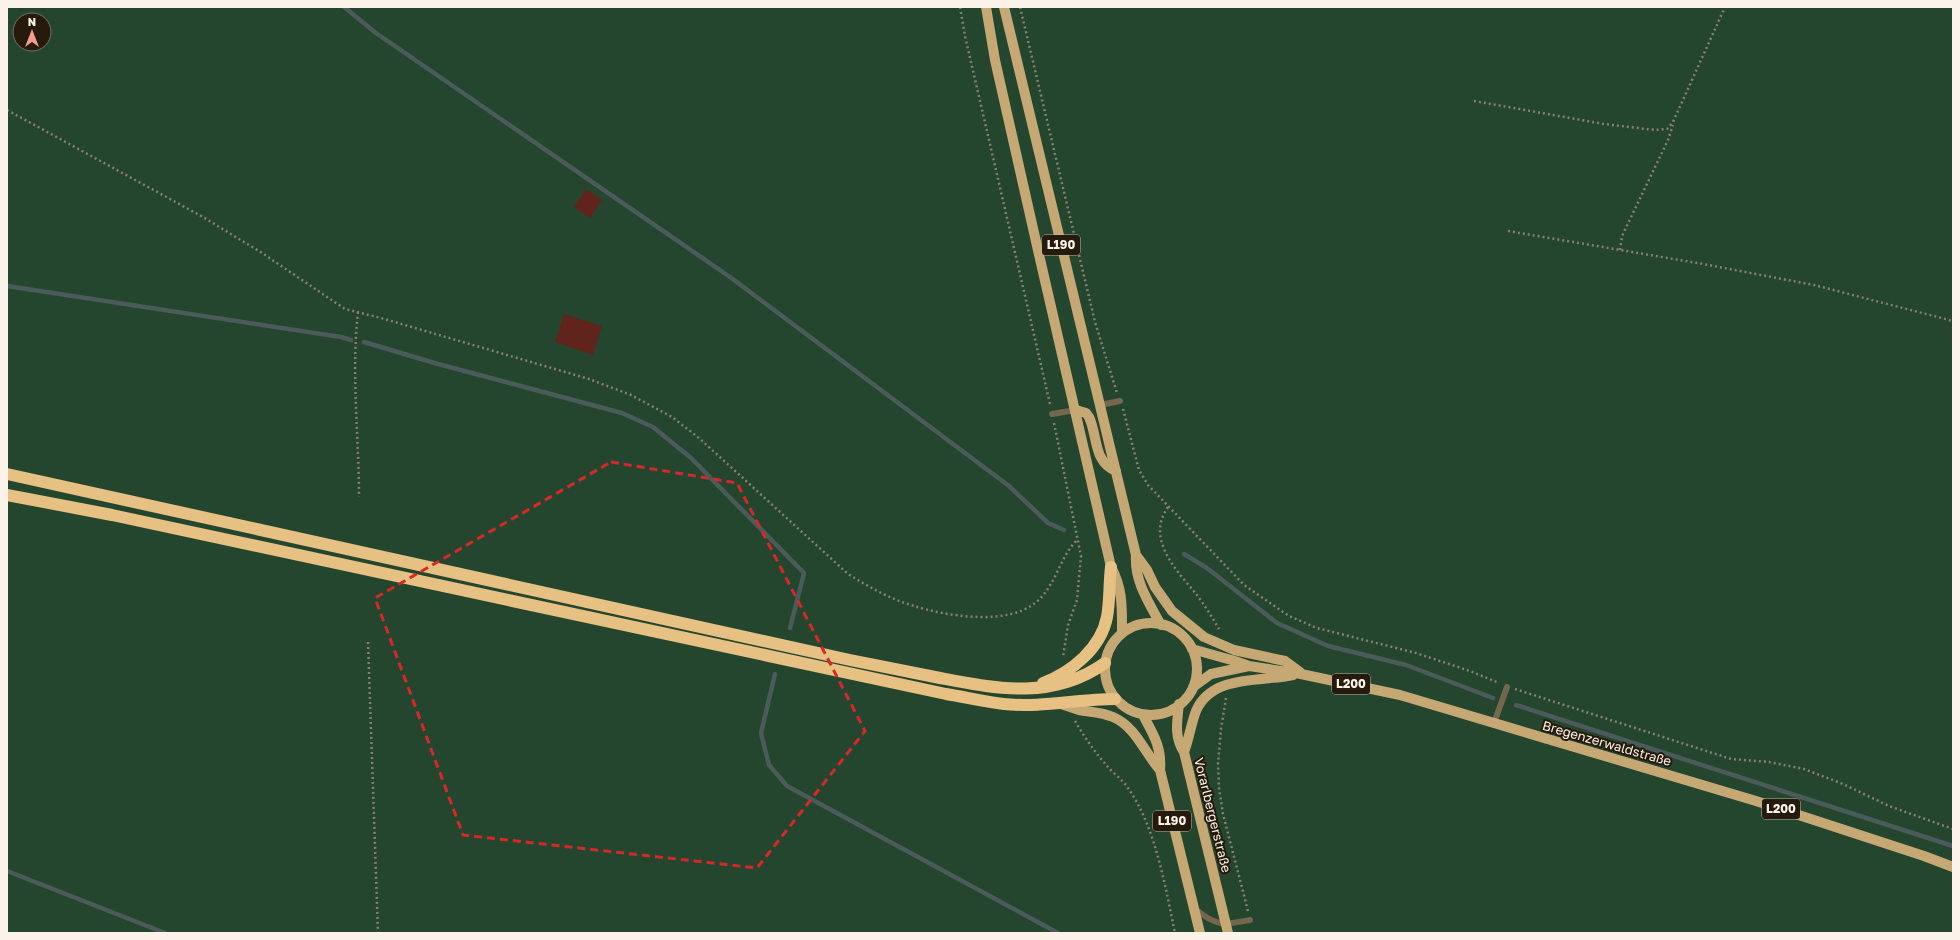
<svg xmlns="http://www.w3.org/2000/svg" width="1960" height="940" font-family="'Golos Text',sans-serif">
<style>
.green{fill:#24462e;fill-rule:evenodd}
.lines{fill:none;stroke-linecap:round;stroke-linejoin:round}
.stream{stroke:#4b5a5a;stroke-width:4.5}
.building{fill:#60241c}
.path{stroke:#897f72;stroke-width:2.5;stroke-dasharray:2 3;stroke-linecap:butt}
.service{stroke:#75674e;stroke-width:6}
.primary{stroke:#c6a874;stroke-width:10}
.motorway{stroke:#e6c183;stroke-width:12}
.marked{fill:none;stroke:#d62828;stroke-width:3;stroke-dasharray:8 5;stroke-linejoin:round}
.labels{text-anchor:middle;stroke-width:4;stroke-linejoin:round;paint-order:stroke}
.shield{fill:#251a0b;stroke:#bbb2a6;stroke-width:1}
.shield-label{font-size:12px;font-weight:bold;fill:#fbf3e9}
.street-label{font-size:13px;fill:#fbf3e9;stroke:#251a0b}
</style>
<rect width="100%" height="100%" fill="#2f2414"/>
<path class="green" d="M 7,7 L 1953,7 L 1953,933 L 7,933 ZM 20,20 L 44,20 L 44,44 L 20,44 Z"/>
<g class="lines">
<path class="stream" d="M 344,7 L 376,33 L 730,277 L 1009,486 L 1048,523 L 1064,530
M 7,286 L 341,337 L 351,340
M 364,342 L 438,364 L 622,413 L 653,427 L 691,458 L 804,573 L 790,628
M 1184,554 L 1207,568 L 1277,623 L 1328,646 L 1406,665 L 1493,698
M 775,674 L 761,733 L 769,765 L 787,786 L 1058,933
M 1516,705 L 1953,846
M 7,871 L 165,933"/>
</g>
<path class="building" d="M 586,189 L 602,200 L 590,218 L 574,207 Z
M 564,314 L 602,326 L 593,355 L 555,342 Z"/>
<g class="lines">
<path class="path" d="M 960,7 L 965,36 L 1050,404
M 1020,7 L 1095,322 L 1117,393
M 1474,101 L 1604,124 L 1655,130 L 1667,129 L 1673,122 L 1725,7
M 7,110 L 203,217 L 262,253 L 345,309 L 381,318 L 589,379 L 631,395 L 672,417 L 699,438 L 848,574 C 869,587 890,599 914,606 C 946,616 1006,626 1035,603 C 1056,587 1059,557 1078,539
M 1508,231 L 1703,264 L 1814,285 L 1953,321
M 1620,250 L 1622,236 L 1668,140 L 1673,125
M 358,312 C 351,374 359,436 359,497
M 1123,409 L 1139,470 L 1148,485 L 1244,585 L 1289,616 L 1317,628 L 1416,653 L 1470,671 L 1499,683
M 1054,423 L 1081,556 L 1077,600 L 1068,625 L 1063,657
M 1168,507 C 1145,539 1177,571 1197,595 C 1205,606 1212,617 1219,629
M 368,642 L 378,933
M 1515,689 L 1731,759 L 1769,762 L 1804,769 L 1843,784 L 1889,806 L 1953,829
M 1226,698 L 1221,729 L 1218,764 L 1219,788 L 1223,814 L 1248,911
M 1075,721 C 1085,738 1096,754 1109,768 C 1115,775 1123,780 1128,788 C 1156,828 1165,886 1175,933"/>
<path class="service" d="M 1100,405 L 1120,401
M 1052,414 L 1076,410
M 1494,723 L 1507,687
M 1195,909 C 1217,927 1224,925 1250,920"/>
<path class="primary" d="M 986,7 L 995,60 L 1037,246 L 1111,567 C 1123,589 1122,608 1122,633
M 1004,7 L 1136,555 C 1134,581 1149,603 1161,625
M 1076,410 L 1086,413 L 1089,417 C 1098,436 1093,462 1116,471
M 1136,555 L 1147,570 L 1155,587 L 1172,611 L 1204,637 L 1234,650 L 1285,661 L 1300,672
M1105 669a46 46 0 1 1 92 0a46 46 0 1 1-92 0Z
M 1192,649 L 1235,661 L 1249,666 L 1301,674 L 1400,695 L 1756,801 L 1924,856 L 1953,867
M 1193,687 L 1211,674 L 1249,666
M 1061,704 C 1067,706 1073,708 1079,710 C 1090,712 1102,712 1113,717 C 1136,727 1144,752 1160,770
M 1179,704 C 1177,722 1174,737 1184,752 L 1228,933
M 1143,715 C 1153,734 1162,747 1160,770 L 1200,933
M 1184,752 C 1189,739 1191,724 1196,711 C 1212,674 1262,682 1293,675"/>
<path class="motorway" d="M 7,474 L 850,660 C 880,666 910,672 940,678 C 998,689 1053,700 1105,663
M 7,495 L 112,515 L 946,694 C 965,697 985,702 1004,704 C 1041,708 1078,699 1115,699
M 1043,683 C 1072,672 1101,648 1107,617 C 1110,600 1109,583 1111,567"/>
</g>
<path class="marked" d="M 611,462 L 737,483 L 865,731 L 757,868 L 463,835 L 375,598 Z"/>
<g class="labels">
<g class="shield">
<rect x="1042" y="235" width="38" height="20" rx="3"/>
<rect x="1332" y="674" width="38" height="20" rx="3"/>
<rect x="1762" y="799" width="38" height="20" rx="3"/>
<rect x="1153" y="811" width="38" height="20" rx="3"/>
</g>
<g class="shield-label">
<text x="1061" y="249">L190</text>
<text x="1351" y="688">L200</text>
<text x="1781" y="813">L200</text>
<text x="1172" y="825">L190</text>
</g>
<g class="street-label">
<text transform="translate(1607 743) rotate(16)" y="5">Bregenzerwaldstraße</text>
<text transform="translate(1213 815) rotate(76)" y="5">Vorarlbergerstraße</text>
</g>
</g>
<rect width="1960" height="940" fill="none" stroke="#fbf3e9" stroke-width="16"/>
<g transform="translate(32 32)"><circle r="19" fill="#251a0b" stroke="#7b7164"/>
<path d="M0-3L7 15L0 10L-7 15Z" fill="#f59c92"/>
<text y="-6" font-size="11" font-weight="bold" text-anchor="middle" fill="#fbf3e9">N</text>
</g>
</svg>
